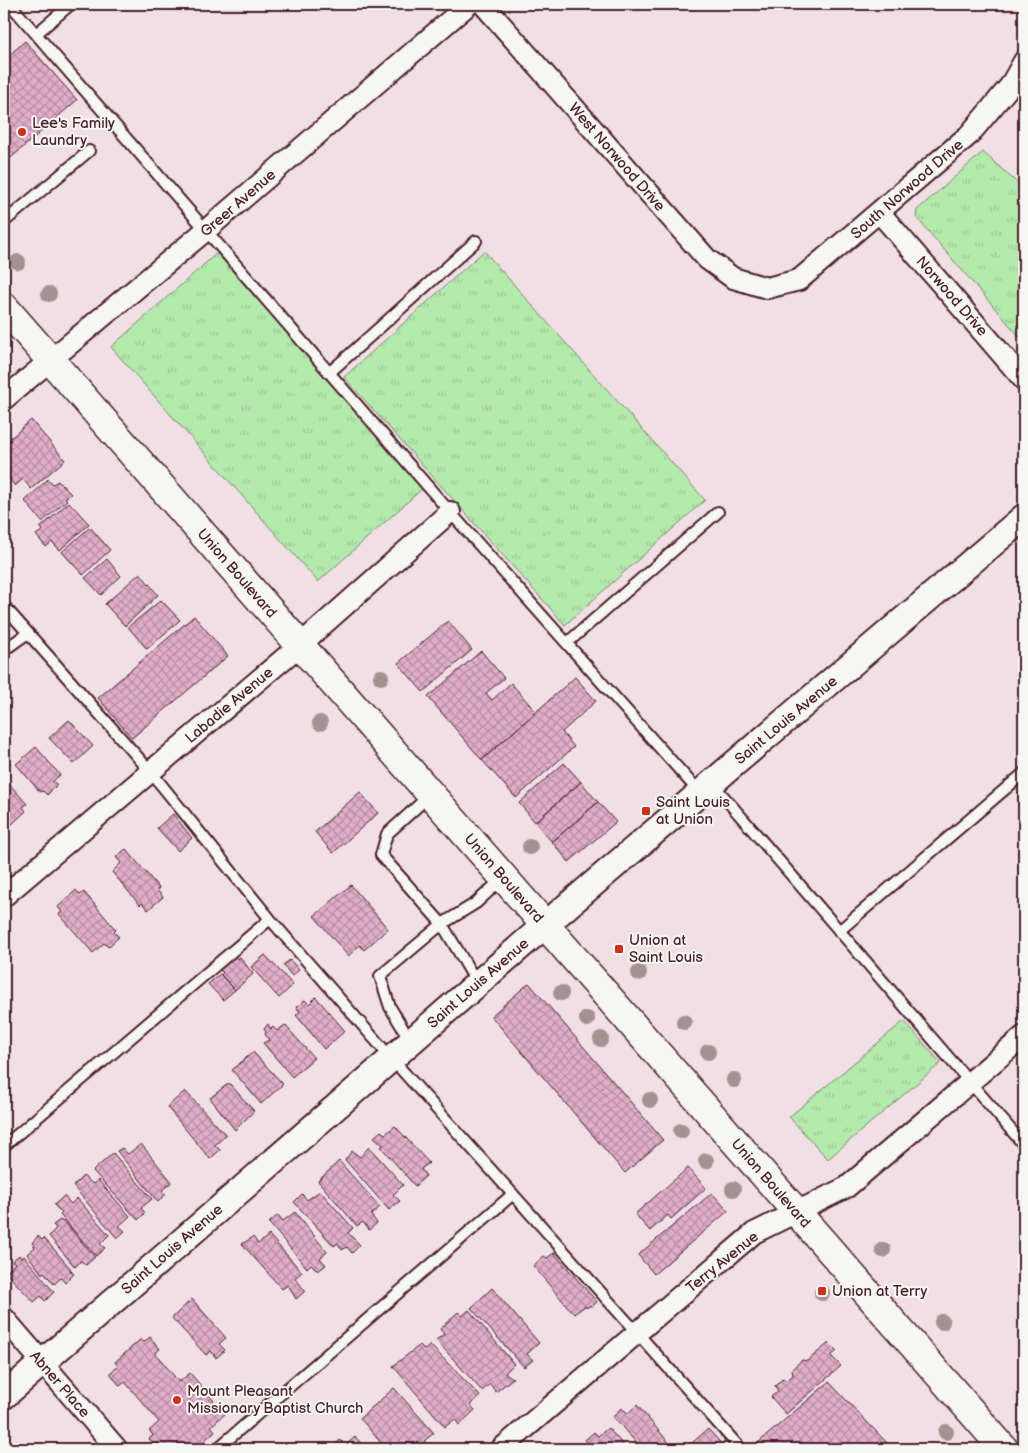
<svg xmlns="http://www.w3.org/2000/svg" width="1028" height="1453" font-family="'Balsamiq Sans',sans-serif">
<style>
.grass{fill:url(#grass-tufts);stroke:#7f846c}
.building{fill:url(#building-cross-hatch);stroke:#4a1f2b}
.lines{fill:none;stroke-linecap:round;stroke-linejoin:round}
.service-casing{stroke:#4a1f2b;stroke-width:14}
.minor-casing{stroke:#4a1f2b;stroke-width:24}
.tertiary-casing{stroke:#4a1f2b;stroke-width:29}
.secondary-casing{stroke:#4a1f2b;stroke-width:31}
.service{stroke:#f6f6f2;stroke-width:10}
.minor{stroke:#f6f6f2;stroke-width:20}
.tertiary{stroke:#f6f6f2;stroke-width:25}
.secondary{stroke:#f6f6f2;stroke-width:28}
.tree{fill:#a39291}
.poi-dot{fill:#c8321e;stroke:#f6f6f2;stroke-width:2}
.labels{text-anchor:middle;stroke-width:4;stroke-linejoin:round;paint-order:stroke}
.poi-label{font-size:15px;fill:#4a1f2b;stroke:#f6f6f2;text-anchor:start}
.street-label{font-size:15px;fill:#4a1f2b;stroke:#f6f6f2}
</style>
<defs>
<pattern id="grass-tufts" width="24" height="20" patternUnits="userSpaceOnUse" patternTransform="scale(1.25)"><rect width="24" height="20" fill="#b4eaac"/><path d="M3 7l-1-3M5 7V3M7 7l1-3M15 17l-1-3M17 17v-4M19 17l1-3" fill="none" stroke="#9cc894"/></pattern>
<pattern id="building-cross-hatch" width="8" height="8" patternUnits="userSpaceOnUse" patternTransform="scale(1.25)"><rect width="8" height="8" fill="#e1aeca"/><path d="M0 0l8 8M0 8l8-8" fill="none" stroke="#b88da4"/></pattern>
</defs>
<rect width="100%" height="100%" fill="#f0e0e6"/>
<filter id="ink" filterUnits="userSpaceOnUse"><feTurbulence type="fractalNoise" baseFrequency=".02" numOctaves="2"/><feDisplacementMap in="SourceGraphic" scale="10" xChannelSelector="R" yChannelSelector="G"/><feConvolveMatrix kernelMatrix="1 2 1 2 8 2 1 2 1" color-interpolation-filters="sRGB"/></filter>
<g filter="url(#ink)">
<path class="grass" d="M 983,152 L 1024,189 L 1024,342 L 916,217 L 917,210 Z
M 484,251 L 705,500 L 565,625 L 344,377 Z
M 217,253 L 423,488 L 318,582 L 111,347 Z
M 904,1021 L 941,1063 L 828,1159 L 789,1117 Z"/>
<path class="building" d="M 25,41 L 77,100 L 4,164 L 4,60 Z
M 31,420 L 65,460 L 31,489 L 23,479 L 15,486 L 4,472 L 4,462 L 6,460 L 4,457 L 4,444 Z
M 48,479 L 53,484 L 58,481 L 71,494 L 65,498 L 67,500 L 42,522 L 25,501 Z
M 69,502 L 89,524 L 60,550 L 52,542 L 46,547 L 36,535 L 43,530 L 40,528 Z
M 90,527 L 110,550 L 83,575 L 62,552 Z
M 107,559 L 121,576 L 101,595 L 85,578 Z
M 140,573 L 158,595 L 125,626 L 105,604 Z
M 161,600 L 180,620 L 147,649 L 128,627 Z
M 194,616 L 228,656 L 132,738 L 98,698 Z
M 448,621 L 472,650 L 423,692 L 398,663 Z
M 481,651 L 504,678 L 486,693 L 492,700 L 511,683 L 536,712 L 482,760 L 428,697 Z
M 575,677 L 596,701 L 562,732 L 574,747 L 516,798 L 482,760 Z
M 69,720 L 93,746 L 74,764 L 49,738 Z
M 36,747 L 60,775 L 53,781 L 57,785 L 47,795 L 43,791 L 40,792 L 16,764 Z
M 564,763 L 581,782 L 535,822 L 519,803 Z
M 4,778 L 27,804 L 23,807 L 26,811 L 10,826 L 4,819 Z
M 581,782 L 598,802 L 552,842 L 535,822 Z
M 360,792 L 378,813 L 333,853 L 315,832 Z
M 598,802 L 616,822 L 569,862 L 552,842 Z
M 173,814 L 192,838 L 178,851 L 157,828 Z
M 126,849 L 159,888 L 157,890 L 163,897 L 148,910 L 142,903 L 140,905 L 112,872 L 121,863 L 116,857 Z
M 351,885 L 388,929 L 364,950 L 360,945 L 348,956 L 314,916 Z
M 76,890 L 80,895 L 84,892 L 116,930 L 114,932 L 119,937 L 108,947 L 104,943 L 93,953 L 59,914 L 62,912 L 58,907 Z
M 265,955 L 293,985 L 279,998 L 251,967 Z
M 234,957 L 237,959 L 240,957 L 253,974 L 235,990 L 221,975 L 223,972 L 219,970 Z
M 290,960 L 299,970 L 292,976 L 283,965 Z
M 220,974 L 235,990 L 223,1000 L 208,984 Z
M 529,983 L 663,1140 L 625,1173 L 491,1016 Z
M 316,997 L 345,1031 L 324,1049 L 296,1015 L 300,1012 L 296,1007 L 305,1000 L 309,1004 Z
M 268,1024 L 271,1029 L 273,1027 L 277,1031 L 285,1025 L 314,1058 L 292,1077 L 263,1043 L 269,1040 L 265,1034 L 266,1032 L 264,1029 Z
M 253,1052 L 283,1084 L 261,1104 L 232,1070 Z
M 229,1083 L 254,1111 L 235,1130 L 210,1098 Z
M 185,1091 L 226,1135 L 215,1145 L 220,1150 L 210,1159 L 167,1107 Z
M 395,1126 L 429,1163 L 421,1169 L 426,1176 L 415,1186 L 381,1147 L 383,1145 L 374,1137 L 381,1131 L 385,1134 Z
M 141,1144 L 172,1182 L 162,1190 L 166,1194 L 158,1202 L 117,1151 L 122,1148 L 128,1154 Z
M 369,1147 L 403,1185 L 393,1195 L 400,1201 L 389,1210 L 345,1160 L 352,1151 L 360,1157 Z
M 113,1153 L 152,1199 L 141,1208 L 145,1213 L 138,1220 L 93,1171 Z
M 339,1161 L 380,1207 L 371,1215 L 377,1223 L 369,1230 L 363,1222 L 357,1226 L 318,1181 Z
M 688,1168 L 706,1188 L 671,1219 L 668,1215 L 650,1231 L 635,1214 Z
M 83,1176 L 93,1184 L 98,1180 L 130,1216 L 119,1226 L 125,1231 L 117,1238 L 73,1186 Z
M 320,1191 L 353,1228 L 348,1233 L 360,1245 L 352,1253 L 347,1247 L 342,1250 L 338,1243 L 334,1246 L 294,1202 L 302,1194 L 307,1200 Z
M 712,1193 L 728,1211 L 654,1274 L 638,1255 Z
M 64,1196 L 71,1204 L 77,1198 L 109,1235 L 100,1244 L 105,1248 L 96,1256 L 60,1215 L 62,1213 L 54,1205 Z
M 295,1212 L 327,1252 L 320,1258 L 326,1265 L 318,1271 L 311,1264 L 307,1268 L 269,1223 L 278,1215 L 283,1221 Z
M 60,1220 L 63,1222 L 64,1221 L 95,1257 L 86,1265 L 81,1261 L 75,1267 L 49,1236 L 56,1228 L 53,1225 Z
M 269,1235 L 302,1272 L 295,1278 L 305,1291 L 296,1299 L 288,1285 L 282,1289 L 242,1244 L 253,1237 L 258,1244 Z
M 38,1236 L 42,1240 L 44,1238 L 71,1269 L 70,1270 L 74,1274 L 65,1283 L 61,1278 L 54,1284 L 44,1272 L 42,1274 L 27,1254 L 35,1247 L 32,1243 Z
M 554,1253 L 597,1302 L 591,1307 L 590,1305 L 587,1308 L 585,1306 L 574,1314 L 533,1266 L 544,1256 L 547,1258 Z
M 19,1255 L 21,1258 L 24,1256 L 54,1292 L 45,1301 L 41,1296 L 34,1302 L 6,1273 L 15,1263 L 12,1261 Z
M 492,1288 L 539,1343 L 527,1354 L 533,1360 L 524,1367 L 471,1308 Z
M 192,1299 L 226,1338 L 219,1344 L 225,1350 L 216,1358 L 211,1351 L 206,1355 L 172,1318 Z
M 469,1310 L 514,1364 L 505,1373 L 513,1378 L 496,1392 L 490,1384 L 482,1391 L 436,1340 L 444,1334 L 440,1329 L 458,1312 L 462,1316 Z
M 150,1337 L 160,1349 L 155,1353 L 179,1382 L 190,1373 L 225,1414 L 211,1426 L 215,1431 L 195,1449 L 191,1445 L 187,1449 L 158,1449 L 149,1439 L 153,1435 L 149,1431 L 159,1422 L 125,1382 L 120,1386 L 110,1373 L 118,1366 L 115,1362 L 141,1339 L 144,1342 Z
M 829,1343 L 837,1351 L 831,1356 L 841,1366 L 786,1414 L 771,1397 L 778,1391 L 775,1386 L 783,1378 L 786,1381 L 793,1375 L 792,1369 L 802,1360 L 807,1361 Z
M 420,1345 L 425,1350 L 430,1345 L 480,1396 L 470,1405 L 475,1410 L 459,1425 L 455,1419 L 445,1427 L 393,1366 Z
M 829,1382 L 888,1444 L 881,1449 L 753,1449 L 752,1448 Z
M 394,1388 L 434,1433 L 424,1441 L 430,1447 L 428,1449 L 386,1449 L 360,1418 Z
M 637,1405 L 669,1443 L 662,1449 L 642,1449 L 613,1417 L 621,1408 L 628,1413 Z
M 608,1428 L 627,1449 L 594,1449 L 585,1440 L 594,1432 L 598,1436 Z
M 708,1429 L 726,1449 L 685,1449 Z
M 355,1437 L 367,1449 L 334,1449 L 333,1447 L 340,1440 L 346,1445 Z"/>
<g class="lines">
<defs>
<path id="service" d="M 10,4 L 450,512 L 700,793
M 36,34 L 71,4
M 4,222 L 89,151
M 329,373 L 476,241
M 4,606 L 150,771 L 270,919 L 4,1146
M 567,643 L 718,512
M 4,650 L 28,633
M 712,783 L 1024,1145
M 430,795 L 387,834 L 381,855 L 442,924 L 476,903 L 502,879
M 270,919 L 391,1058 L 741,1449
M 839,931 L 1024,773
M 411,1042 L 390,1007 L 380,976 L 442,924 L 477,983
M 217,1449 L 513,1194"/>
<path id="minor" d="M 483,4 L 707,259 L 733,278 L 767,288 L 799,280 L 969,135 L 1010,86 L 1024,61
M 880,213 L 1024,380
M 4,399 L 205,231 L 469,4
M 4,896 L 300,645 L 450,512
M 4,1318 L 117,1449
M 501,1449 L 754,1233 L 847,1187 L 1024,1036"/>
<path id="tertiary" d="M 4,1396 L 545,925 L 1024,517"/>
<path id="secondary" d="M 4,307 L 1004,1449"/>
</defs>
<use href="#service" class="service-casing"/>
<use href="#minor" class="minor-casing"/>
<use href="#tertiary" class="tertiary-casing"/>
<use href="#secondary" class="secondary-casing"/>
<use href="#service" class="service"/>
<use href="#minor" class="minor"/>
<use href="#tertiary" class="tertiary"/>
<use href="#secondary" class="secondary"/>
</g>
<g class="tree">
<circle cx="18" cy="262" r="8"/>
<circle cx="49" cy="294" r="8"/>
<circle cx="381" cy="677" r="8"/>
<circle cx="320" cy="723" r="8"/>
<circle cx="530" cy="847" r="8"/>
<circle cx="639" cy="973" r="8"/>
<circle cx="561" cy="993" r="8"/>
<circle cx="587" cy="1019" r="8"/>
<circle cx="684" cy="1022" r="8"/>
<circle cx="601" cy="1039" r="8"/>
<circle cx="708" cy="1052" r="8"/>
<circle cx="734" cy="1080" r="8"/>
<circle cx="650" cy="1100" r="8"/>
<circle cx="681" cy="1131" r="8"/>
<circle cx="706" cy="1161" r="8"/>
<circle cx="733" cy="1189" r="8"/>
<circle cx="883" cy="1250" r="8"/>
<circle cx="822" cy="1293" r="8"/>
<circle cx="942" cy="1322" r="8"/>
<circle cx="946" cy="1432" r="8"/>
</g>
</g>
<g class="poi-dot">
<circle cx="22" cy="132" r="5"/>
<rect x="641" y="806" width="10" height="10" rx="2.5"/>
<rect x="614" y="944" width="10" height="10" rx="2.5"/>
<rect x="817" y="1286" width="10" height="10" rx="2.5"/>
<circle cx="177" cy="1400" r="5"/>
</g>
<g class="labels">
<g class="poi-label">
<text x="32" y="128">Lee's Family<tspan x="32" dy="17">Laundry</tspan></text>
<text x="656" y="807">Saint Louis<tspan x="656" dy="17">at Union</tspan></text>
<text x="629" y="945">Union at<tspan x="629" dy="17">Saint Louis</tspan></text>
<text x="832" y="1296">Union at Terry</text>
<text x="187" y="1396">Mount Pleasant<tspan x="187" dy="17">Missionary Baptist Church</tspan></text>
</g>
<g class="street-label">
<text transform="translate(617 157) rotate(49)" y="5">West Norwood Drive</text>
<text transform="translate(907 189) rotate(-41)" y="5">South Norwood Drive</text>
<text transform="translate(238 203) rotate(-41)" y="5">Greer Avenue</text>
<text transform="translate(952 296) rotate(49)" y="5">Norwood Drive</text>
<text transform="translate(237 573) rotate(49)" y="5">Union Boulevard</text>
<text transform="translate(229 705) rotate(-40)" y="5">Labadie Avenue</text>
<text transform="translate(786 720) rotate(-40)" y="5">Saint Louis Avenue</text>
<text transform="translate(504 878) rotate(49)" y="5">Union Boulevard</text>
<text transform="translate(478 983) rotate(-41)" y="5">Saint Louis Avenue</text>
<text transform="translate(771 1183) rotate(49)" y="5">Union Boulevard</text>
<text transform="translate(172 1249) rotate(-41)" y="5">Saint Louis Avenue</text>
<text transform="translate(722 1262) rotate(-39)" y="5">Terry Avenue</text>
<text transform="translate(60 1384) rotate(49)" y="5">Abner Place</text>
</g>
</g>
<rect width="1028" height="1453" fill="none" stroke="#f6f6f2" stroke-width="20"/>
<rect x="10" y="10" width="1008" height="1433" fill="none" stroke="#4a1f2b" stroke-width="2" filter="url(#ink)"/>
</svg>
